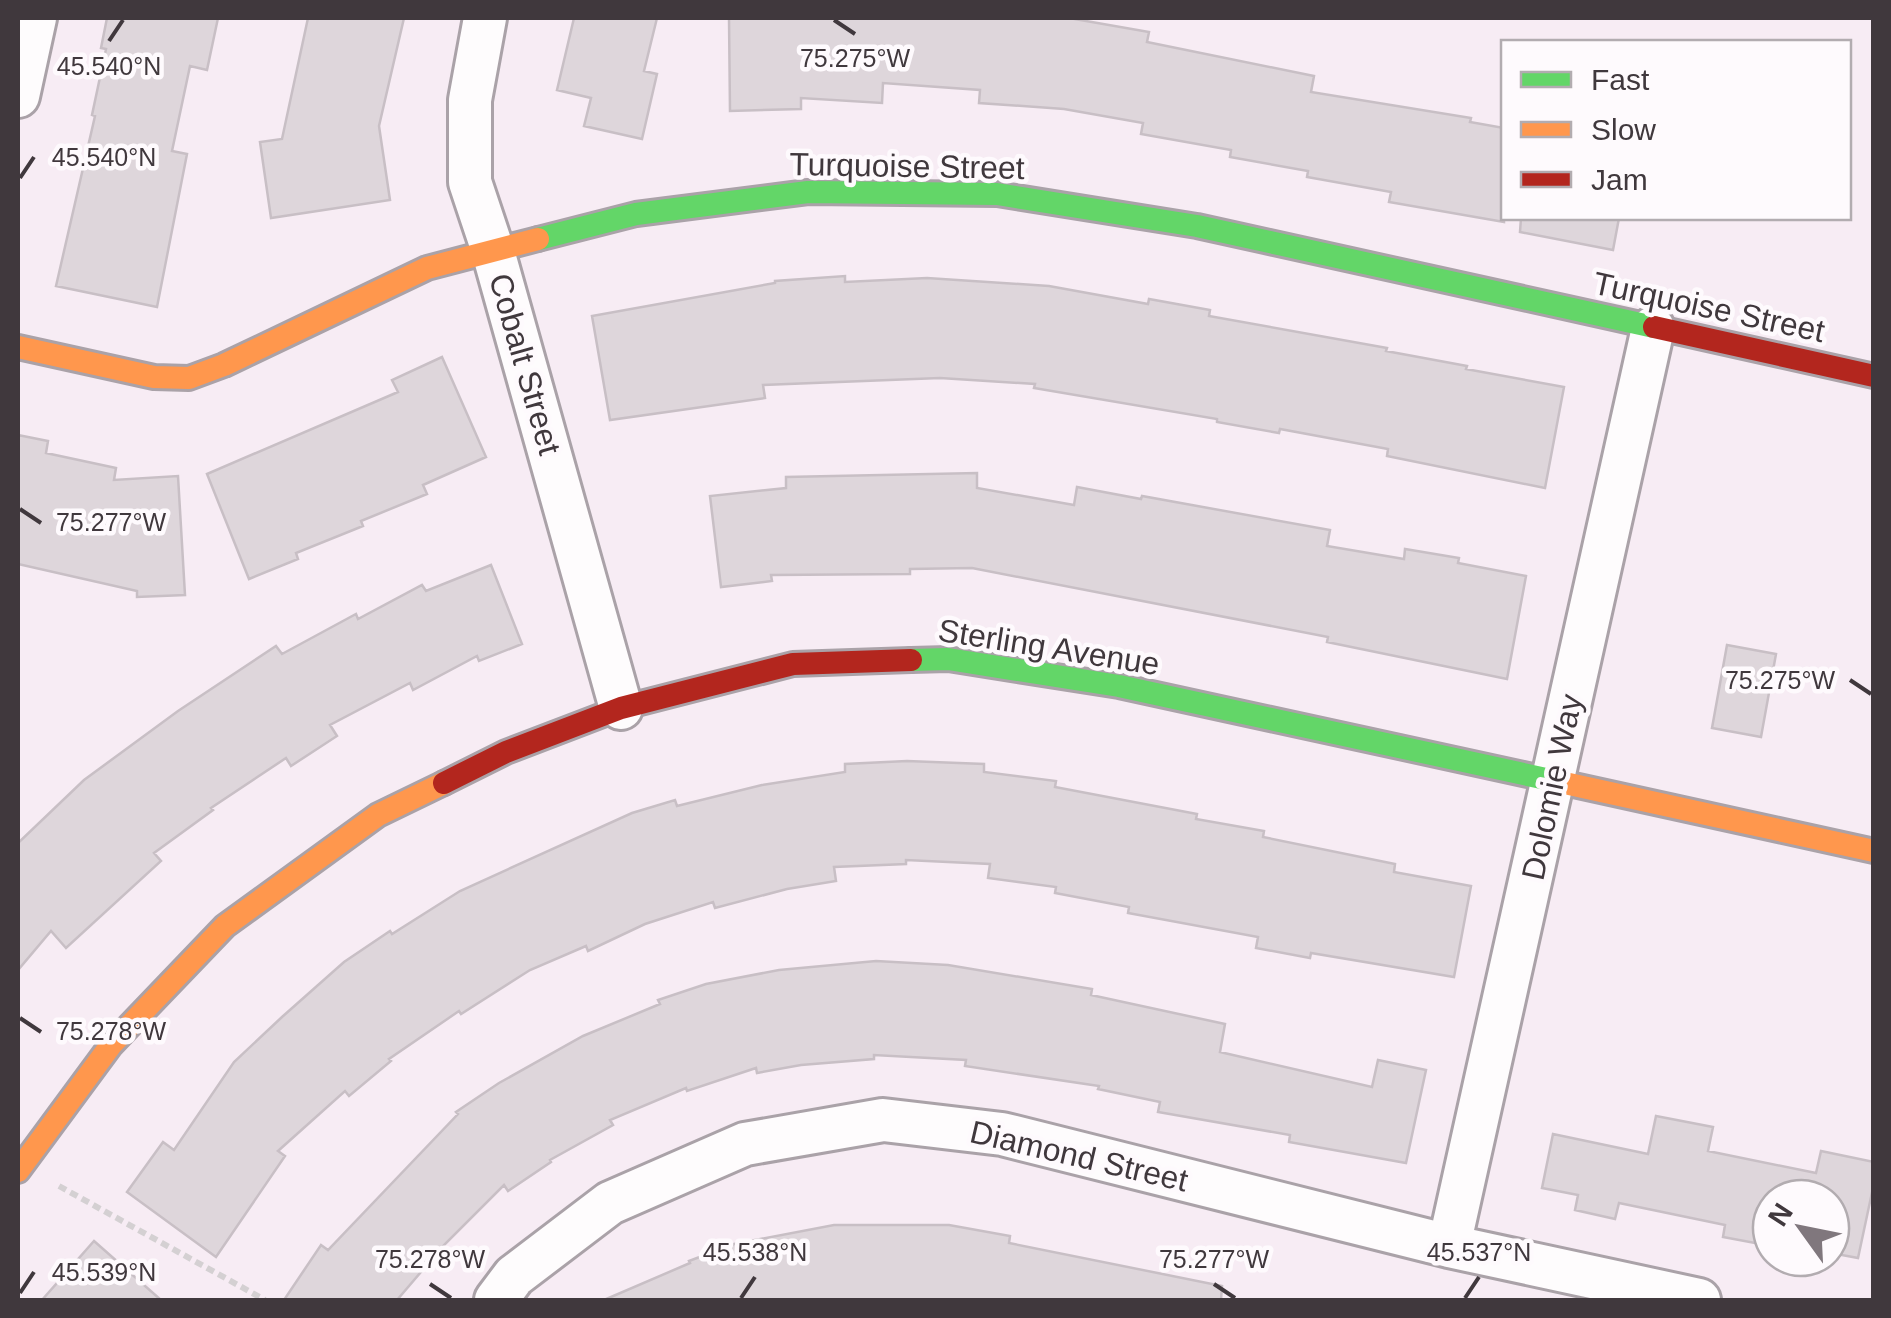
<svg xmlns="http://www.w3.org/2000/svg" width="1891" height="1318" font-family="Arial,sans-serif">
<style>
.building{fill:#ded6db;stroke:#c8bfc5;stroke-width:2.5}
.lines{fill:none;stroke-linecap:round;stroke-linejoin:round}
.street-casing{stroke:#aaa2a8;stroke-width:48}
.fast-casing{stroke:#aaa2a8;stroke-width:28}
.slow-casing{stroke:#aaa2a8;stroke-width:28}
.jam-casing{stroke:#aaa2a8;stroke-width:28}
.path{stroke:#d4d0d2;stroke-width:6;stroke-dasharray:8 5;stroke-linecap:butt}
.street{stroke:#fefcfd;stroke-width:42}
.fast{stroke:#63d668;stroke-width:22}
.slow{stroke:#ff974d;stroke-width:22}
.jam{stroke:#b3261e;stroke-width:22}
.ticks{fill:none;stroke:#40383d;stroke-width:4}
.labels{text-anchor:middle;stroke-width:9;stroke-linejoin:round;paint-order:stroke}
.street-label{font-size:32px;fill:#40383d;stroke:#fefafd}
.ticks-label{font-size:25px;text-anchor:middle;fill:#40383d;stroke:#fefafd;stroke-width:9;stroke-linejoin:round;paint-order:stroke}
</style>
<rect width="100%" height="100%" fill="#f7ecf4"/>
<path class="building" d="M 107,18 L 218,18 L 207,70 L 190,66 L 172,151 L 187,154 L 157,307 L 56,286 L 95,116 L 92,115 L 106,49 L 101,48 Z
M 308,18 L 404,18 L 379,126 L 390,200 L 271,218 L 260,142 L 282,139 Z
M 574,18 L 657,18 L 644,71 L 657,74 L 642,139 L 584,126 L 591,98 L 557,90 Z
M 729,18 L 1069,18 L 1149,32 L 1147,42 L 1314,76 L 1311,92 L 1471,118 L 1470,122 L 1504,128 L 1504,222 L 1389,202 L 1391,192 L 1307,177 L 1308,171 L 1230,157 L 1231,150 L 1141,134 L 1143,123 L 1064,109 L 979,103 L 980,90 L 883,83 L 882,103 L 801,98 L 801,109 L 730,111 Z
M 1521,218 L 1619,218 L 1613,250 L 1520,232 Z
M 845,276 L 845,282 L 927,278 L 1049,286 L 1148,304 L 1149,299 L 1210,310 L 1209,316 L 1387,348 L 1386,351 L 1467,366 L 1466,369 L 1564,387 L 1545,488 L 1387,456 L 1388,449 L 1280,429 L 1279,433 L 1217,422 L 1217,419 L 1034,388 L 1035,384 L 940,378 L 763,385 L 765,398 L 610,420 L 592,316 L 775,283 L 775,281 Z
M 442,357 L 486,457 L 423,485 L 427,494 L 361,521 L 363,526 L 296,553 L 298,559 L 249,579 L 207,474 L 398,392 L 392,380 Z
M 18,435 L 48,441 L 46,453 L 116,468 L 114,480 L 178,476 L 185,595 L 137,597 L 137,591 L 18,564 Z
M 977,473 L 977,488 L 1074,505 L 1077,487 L 1141,499 L 1142,496 L 1330,530 L 1327,546 L 1404,559 L 1405,549 L 1459,558 L 1458,563 L 1526,576 L 1507,679 L 1327,642 L 1328,637 L 972,568 L 910,569 L 910,574 L 771,575 L 772,581 L 721,587 L 710,496 L 786,488 L 786,477 Z
M 491,565 L 522,644 L 479,661 L 477,656 L 413,690 L 410,683 L 330,725 L 337,736 L 291,766 L 286,758 L 211,808 L 213,810 L 154,853 L 161,861 L 66,948 L 51,931 L 18,970 L 18,843 L 84,780 L 178,711 L 276,646 L 282,654 L 356,614 L 358,619 L 422,585 L 426,591 Z
M 1727,645 L 1776,654 L 1761,737 L 1712,728 Z
M 907,761 L 984,764 L 984,772 L 1056,781 L 1055,787 L 1197,814 L 1196,819 L 1264,831 L 1263,837 L 1395,864 L 1394,872 L 1471,886 L 1454,977 L 1311,953 L 1310,958 L 1256,948 L 1258,937 L 1128,913 L 1129,907 L 1055,893 L 1056,887 L 988,878 L 990,864 L 906,860 L 906,864 L 834,867 L 836,881 L 787,889 L 715,908 L 713,902 L 645,924 L 588,951 L 586,946 L 530,970 L 461,1014 L 459,1011 L 389,1059 L 391,1061 L 349,1096 L 345,1091 L 278,1151 L 285,1156 L 216,1257 L 127,1192 L 163,1142 L 174,1150 L 234,1062 L 282,1017 L 344,962 L 390,931 L 392,934 L 460,891 L 632,813 L 675,800 L 677,806 L 762,785 L 845,772 L 845,764 Z
M 876,961 L 948,965 L 1092,989 L 1091,995 L 1225,1024 L 1220,1052 L 1372,1087 L 1378,1060 L 1426,1070 L 1406,1163 L 1289,1142 L 1290,1135 L 1158,1112 L 1160,1102 L 1098,1089 L 1099,1086 L 965,1066 L 966,1060 L 874,1055 L 874,1059 L 801,1065 L 757,1073 L 756,1068 L 687,1091 L 686,1088 L 610,1120 L 613,1125 L 550,1160 L 551,1162 L 508,1191 L 504,1185 L 444,1245 L 397,1300 L 284,1300 L 321,1245 L 328,1250 L 458,1114 L 456,1112 L 499,1083 L 583,1036 L 660,1004 L 658,1000 L 706,984 L 779,970 Z
M 1656,1116 L 1713,1127 L 1708,1151 L 1816,1173 L 1821,1151 L 1874,1162 L 1874,1183 L 1858,1258 L 1831,1253 L 1831,1198 L 1771,1198 L 1771,1246 L 1723,1237 L 1725,1225 L 1619,1203 L 1615,1219 L 1575,1210 L 1578,1195 L 1542,1188 L 1553,1134 L 1648,1154 Z
M 834,1225 L 949,1225 L 1010,1236 L 1009,1243 L 1222,1286 L 1221,1300 L 604,1300 L 690,1263 L 689,1261 L 734,1244 Z
M 94,1241 L 161,1300 L 42,1300 Z"/>
<g class="lines">
<defs>
<path id="street" d="M 485,18 L 470,100 L 470,182 L 493,251 L 621,708
M 18,96 L 35,18
M 1449,1246 L 1653,328
M 496,1300 L 514,1276 L 610,1203 L 745,1144 L 883,1120 L 1002,1134 L 1449,1246 L 1699,1300"/>
<path id="fast" d="M 538,239 L 636,214 L 808,192 L 997,194 L 1197,226 L 1654,327
M 911,660 L 948,659 L 1119,686 L 1560,782"/>
<path id="slow" d="M 18,347 L 154,377 L 189,378 L 224,365 L 427,268 L 538,239
M 1560,782 L 1874,851
M 18,1171 L 111,1045 L 225,926 L 378,815 L 444,783"/>
<path id="jam" d="M 1654,327 L 1874,376
M 444,783 L 506,752 L 621,708 L 793,664 L 911,660"/>
</defs>
<use href="#street" class="street-casing"/>
<use href="#fast" class="fast-casing"/>
<use href="#slow" class="slow-casing"/>
<use href="#jam" class="jam-casing"/>
<path class="path" d="M 59,1186 L 265,1300"/>
<use href="#street" class="street"/>
<use href="#fast" class="fast"/>
<use href="#slow" class="slow"/>
<use href="#jam" class="jam"/>
</g>
<path class="ticks" d="M 834,20 L 855,34M 109,41 L 123,20M 20,178 L 34,157M 20,509 L 41,523M 1850,680 L 1871,694M 20,1018 L 41,1032M 430,1284 L 451,1298M 1214,1284 L 1235,1298M 20,1293 L 34,1272M 741,1298 L 755,1277M 1465,1298 L 1479,1277"/>
<g class="labels">
<g class="street-label">
<text transform="translate(907 166) rotate(1)" y="11">Turquoise Street</text>
<text transform="translate(1709 307) rotate(12)" y="11">Turquoise Street</text>
<text transform="translate(525 364) rotate(74)" y="11">Cobalt Street</text>
<text transform="translate(1049 647) rotate(9)" y="11">Sterling Avenue</text>
<text transform="translate(1552 787) rotate(-78)" y="11">Dolomie Way</text>
<text transform="translate(1079 1156) rotate(13)" y="11">Diamond Street</text>
</g>
</g>
<g class="ticks-label">
<text x="855" y="67">75.275°W</text>
<text x="109" y="75">45.540°N</text>
<text x="104" y="166">45.540°N</text>
<text x="111" y="531">75.277°W</text>
<text x="1780" y="689">75.275°W</text>
<text x="111" y="1040">75.278°W</text>
<text x="755" y="1261">45.538°N</text>
<text x="1479" y="1261">45.537°N</text>
<text x="430" y="1268">75.278°W</text>
<text x="1214" y="1268">75.277°W</text>
<text x="104" y="1281">45.539°N</text>
</g>
<rect width="1891" height="1318" fill="none" stroke="#40383d" stroke-width="40"/>
<rect x="1501" y="40" width="350" height="180" fill="#fefafd" stroke="#b2acb0" stroke-width="2.5"/>
<rect x="1521" y="72" width="50" height="15" fill="#63d668" stroke="#b2acb0" stroke-width="2.5"/>
<text x="1591" y="90" font-size="30" fill="#40383d">Fast</text>
<rect x="1521" y="122" width="50" height="15" fill="#ff974d" stroke="#b2acb0" stroke-width="2.5"/>
<text x="1591" y="140" font-size="30" fill="#40383d">Slow</text>
<rect x="1521" y="172" width="50" height="15" fill="#b3261e" stroke="#b2acb0" stroke-width="2.5"/>
<text x="1591" y="190" font-size="30" fill="#40383d">Jam</text>
<g transform="translate(1801 1228) rotate(303)"><circle r="48" fill="#fefafd" stroke="#b2acb0" stroke-width="2.5"/>
<path d="M0-8L18 38L0 25L-18 38Z" fill="#80777d"/>
<text y="-15" font-size="28" font-weight="bold" text-anchor="middle" fill="#40383d">N</text>
</g>
</svg>
